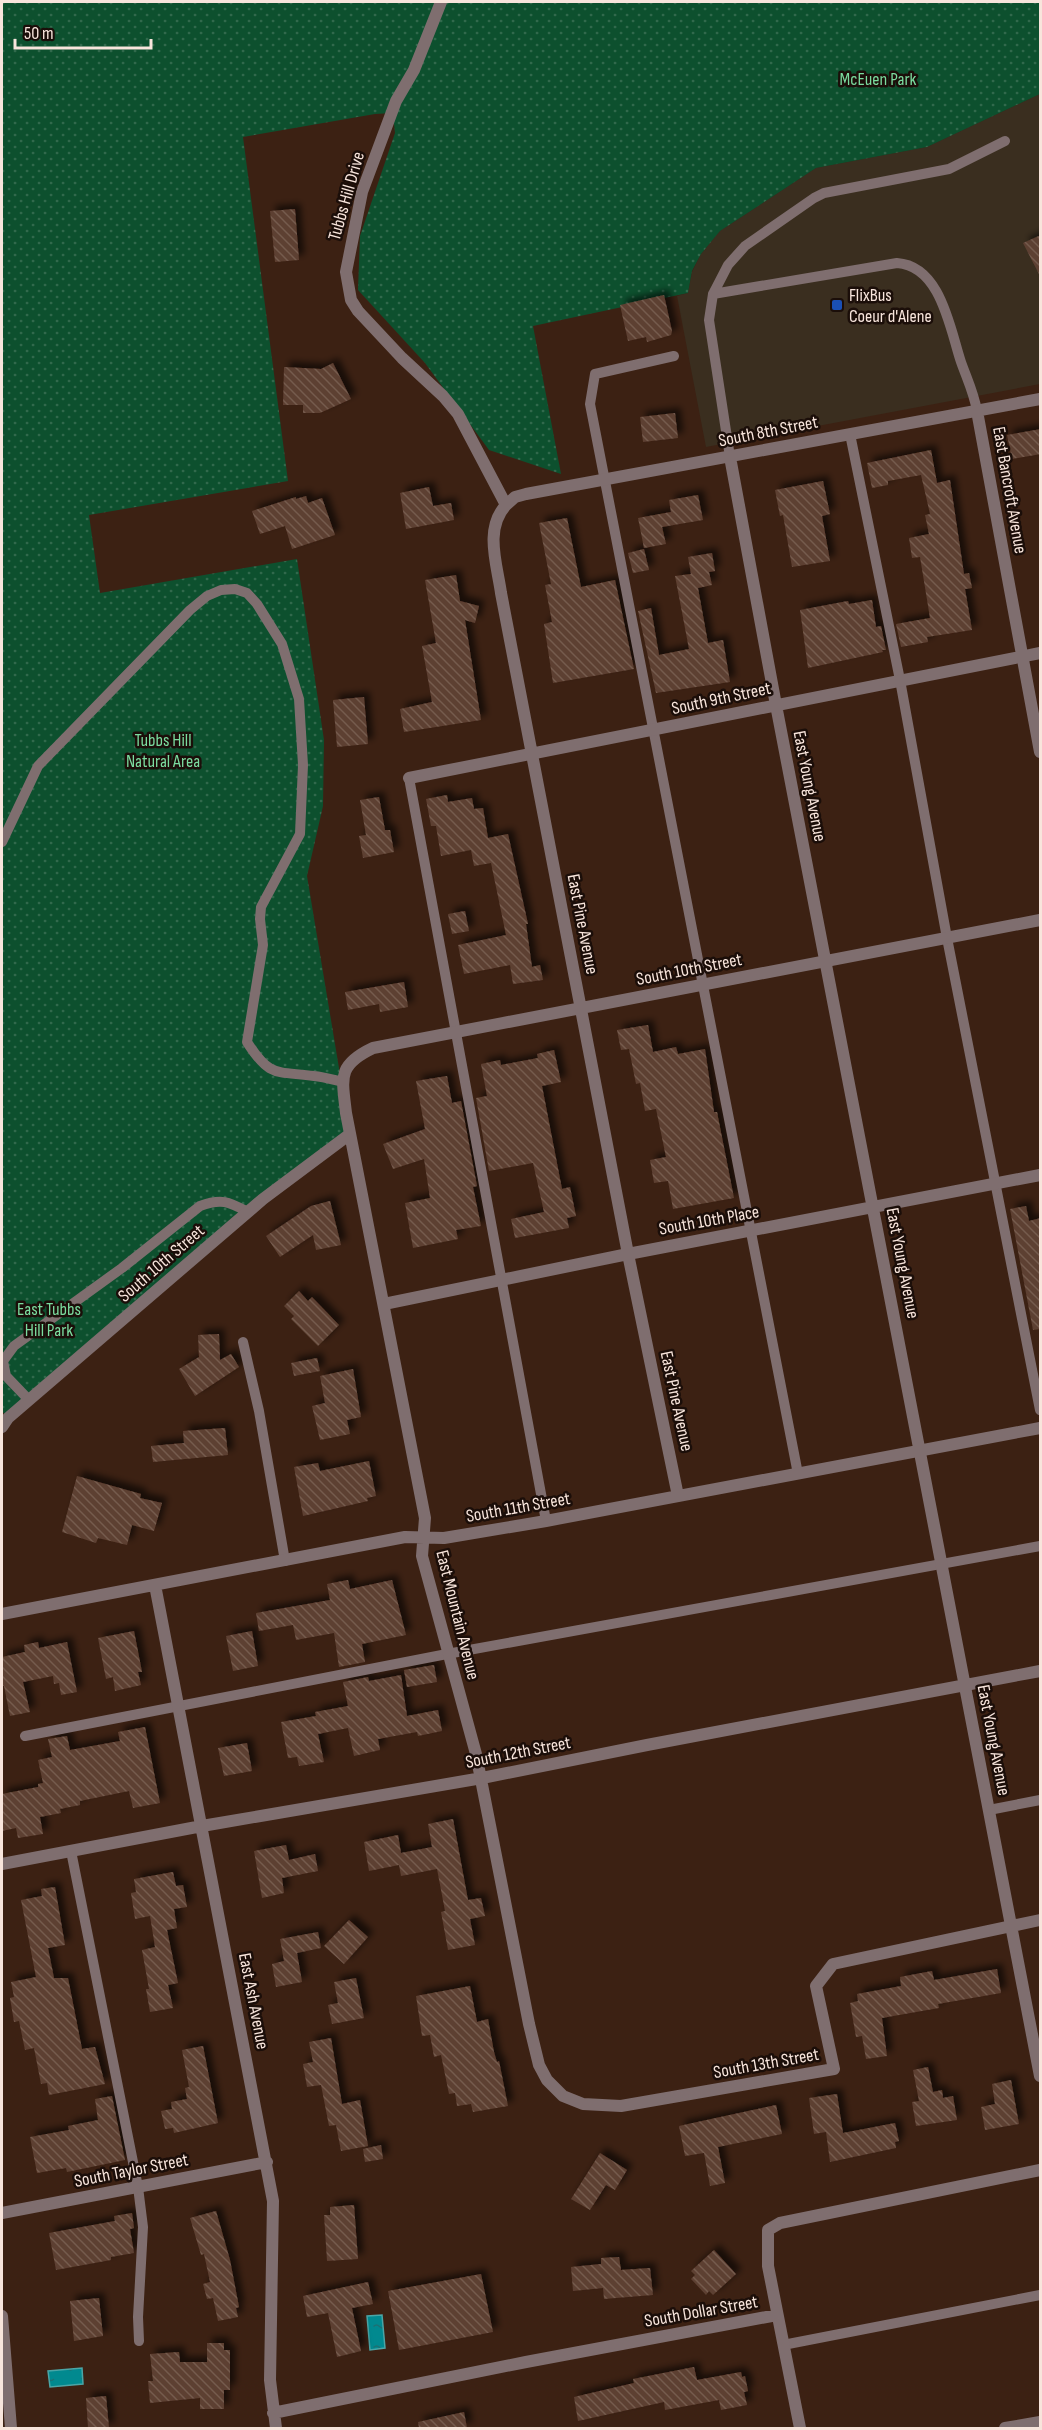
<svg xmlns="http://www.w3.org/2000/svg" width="1042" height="2430" font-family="'Sofia Sans Condensed',sans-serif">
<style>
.commercial{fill:#3a2e1f}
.park{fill:url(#park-dots)}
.water{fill:url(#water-ripples);stroke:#4ba5a6;stroke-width:1.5}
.building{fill:url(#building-back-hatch);filter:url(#shadow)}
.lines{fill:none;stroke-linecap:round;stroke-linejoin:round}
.service{stroke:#7f6e6f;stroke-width:10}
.minor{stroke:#7f6e6f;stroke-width:12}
.transit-dot{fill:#1a4fb4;stroke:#1b0e09;stroke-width:2}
.labels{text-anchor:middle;stroke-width:5;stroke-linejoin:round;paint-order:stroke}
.park-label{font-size:18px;fill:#7bdc9f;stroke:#1b0e09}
.street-label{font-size:18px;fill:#f8e5dc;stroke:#1b0e09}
.poi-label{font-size:18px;fill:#f8e5dc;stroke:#1b0e09;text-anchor:start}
</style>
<defs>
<pattern id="park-dots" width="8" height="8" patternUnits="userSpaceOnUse" patternTransform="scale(1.5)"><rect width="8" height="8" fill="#0d502e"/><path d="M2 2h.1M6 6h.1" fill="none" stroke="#31694c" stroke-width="1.8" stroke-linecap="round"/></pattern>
<pattern id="water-ripples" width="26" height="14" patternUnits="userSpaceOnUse" patternTransform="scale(1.5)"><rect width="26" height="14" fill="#01898f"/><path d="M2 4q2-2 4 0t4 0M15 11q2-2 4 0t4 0" fill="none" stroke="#1b7174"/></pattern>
<pattern id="building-back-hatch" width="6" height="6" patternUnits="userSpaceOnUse" patternTransform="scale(1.5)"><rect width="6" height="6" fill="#5d3f31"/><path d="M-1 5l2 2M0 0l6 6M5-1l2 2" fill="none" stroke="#755b4e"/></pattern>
<filter id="shadow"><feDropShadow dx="5.5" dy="-5.5" stdDeviation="3" flood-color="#0009"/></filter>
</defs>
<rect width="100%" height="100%" fill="#3c2113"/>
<path class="commercial" d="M 1040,94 L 1040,384 L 706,447 L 677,296 L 688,293 L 692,272 L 701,254 L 720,231 L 816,168 L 927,147 Z"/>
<path class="park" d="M 2,2 L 1040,2 L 1040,94 L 927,147 L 816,168 L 720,231 L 701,254 L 692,271 L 688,293 L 533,326 L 561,474 L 489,450 L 425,363 L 358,290 L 360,236 L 395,133 L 393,113 L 375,114 L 243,137 L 288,481 L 89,515 L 100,593 L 297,559 L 324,740 L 323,806 L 307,876 L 350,1134 L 8,1418 L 2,1411 Z"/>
<path class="water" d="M 382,2315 L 385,2348 L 370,2350 L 367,2316 Z
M 82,2368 L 83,2384 L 50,2387 L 48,2371 Z"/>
<path class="building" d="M 295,209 L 299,260 L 275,262 L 270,211 Z
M 1041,235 L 1041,278 L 1023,243 Z
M 664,295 L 672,331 L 671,335 L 647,342 L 646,337 L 628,341 L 620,305 Z
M 333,363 L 351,399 L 320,413 L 303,413 L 303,405 L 283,405 L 284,367 L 321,369 Z
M 675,413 L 678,438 L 643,442 L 640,417 Z
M 1041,429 L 1041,454 L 1012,459 L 1007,435 Z
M 931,450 L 937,483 L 950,480 L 964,574 L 969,573 L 972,588 L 965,589 L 972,630 L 927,637 L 928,642 L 901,647 L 896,624 L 930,618 L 920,557 L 912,558 L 909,538 L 929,534 L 925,515 L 930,514 L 921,475 L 888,481 L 888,485 L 872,488 L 867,463 Z
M 823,481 L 830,514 L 822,516 L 830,561 L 792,567 L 783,515 L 780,516 L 775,490 Z
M 429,487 L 433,506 L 451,503 L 454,520 L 406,529 L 400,493 Z
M 698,495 L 703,520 L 662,527 L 666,544 L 644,548 L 638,518 L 671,512 L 669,500 Z
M 306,496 L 308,503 L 322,498 L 335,535 L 292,549 L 285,526 L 260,534 L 252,511 L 296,497 L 296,499 Z
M 567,518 L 581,587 L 615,580 L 634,669 L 553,683 L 544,624 L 552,622 L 545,585 L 551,584 L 539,523 Z
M 644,549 L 649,570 L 633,573 L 628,553 Z
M 712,553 L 715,571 L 709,572 L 712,585 L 698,588 L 708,643 L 723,640 L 730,682 L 656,693 L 638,611 L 651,608 L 659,655 L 689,649 L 675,576 L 691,574 L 688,557 Z
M 456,575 L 460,601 L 479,606 L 475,623 L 465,620 L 481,720 L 404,732 L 400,709 L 432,702 L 422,646 L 436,643 L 425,580 Z
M 872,600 L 876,627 L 881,626 L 886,650 L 882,650 L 883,652 L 808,668 L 800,610 L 848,601 L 849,604 Z
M 364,697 L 368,744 L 337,747 L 333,700 Z
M 447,795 L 448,802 L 472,798 L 474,809 L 483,808 L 488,838 L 508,834 L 528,924 L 526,924 L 532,967 L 540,965 L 543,980 L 513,984 L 510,965 L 464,974 L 458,945 L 506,935 L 491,863 L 474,866 L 471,850 L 441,856 L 436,826 L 431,826 L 426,799 Z
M 379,797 L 385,830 L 390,830 L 394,852 L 363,858 L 359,836 L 366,835 L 360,800 Z
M 465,911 L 469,931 L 452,934 L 448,914 Z
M 404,982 L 408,1007 L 380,1012 L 379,1004 L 348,1010 L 345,992 Z
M 648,1025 L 653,1052 L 676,1047 L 678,1054 L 705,1049 L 714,1112 L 717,1112 L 734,1198 L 673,1209 L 668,1181 L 654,1183 L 650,1160 L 666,1157 L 656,1109 L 645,1111 L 640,1083 L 636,1084 L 629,1049 L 621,1050 L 617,1030 Z
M 554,1050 L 561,1082 L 542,1086 L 562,1189 L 570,1187 L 576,1216 L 567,1218 L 569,1228 L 515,1238 L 511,1219 L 544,1212 L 533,1163 L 489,1171 L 476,1098 L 487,1096 L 481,1064 L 500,1060 L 501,1065 L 538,1058 L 537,1054 Z
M 447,1076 L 452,1103 L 461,1101 L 477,1186 L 473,1187 L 481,1226 L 456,1230 L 458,1239 L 413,1248 L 405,1203 L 430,1198 L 424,1159 L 393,1169 L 383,1144 L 425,1129 L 416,1081 Z
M 330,1201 L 341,1245 L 316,1250 L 313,1235 L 280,1257 L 266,1236 L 311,1206 Z
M 1026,1206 L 1029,1221 L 1041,1218 L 1041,1329 L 1033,1330 L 1010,1209 Z
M 299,1291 L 308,1301 L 312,1297 L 339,1325 L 318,1346 L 291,1319 L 294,1316 L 284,1306 Z
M 219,1334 L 220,1360 L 231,1354 L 239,1367 L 195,1396 L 179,1369 L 199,1357 L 198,1335 Z
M 317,1358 L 320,1371 L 294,1376 L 291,1363 Z
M 353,1369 L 361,1417 L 347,1420 L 350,1434 L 320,1440 L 312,1406 L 325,1403 L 320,1376 Z
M 225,1428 L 228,1455 L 153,1462 L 151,1446 L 184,1443 L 183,1431 Z
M 369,1461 L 376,1496 L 367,1498 L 368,1501 L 303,1516 L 294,1467 L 318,1463 L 320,1471 Z
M 77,1476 L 141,1494 L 140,1498 L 162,1503 L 154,1531 L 132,1525 L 127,1545 L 98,1538 L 96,1543 L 62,1532 Z
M 348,1580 L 350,1589 L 392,1580 L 406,1635 L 362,1644 L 365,1662 L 339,1667 L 334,1633 L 296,1640 L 293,1625 L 259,1631 L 256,1613 L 330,1600 L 327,1584 Z
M 134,1631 L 142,1672 L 138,1672 L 141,1685 L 115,1691 L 113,1677 L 106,1679 L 98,1638 Z
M 252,1631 L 258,1666 L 233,1671 L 226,1636 Z
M 38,1642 L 39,1648 L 67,1642 L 77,1692 L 61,1695 L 59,1683 L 54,1684 L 53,1676 L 23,1682 L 30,1712 L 10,1716 L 4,1686 L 2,1686 L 2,1657 L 25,1652 L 24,1645 Z
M 434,1665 L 437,1682 L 407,1687 L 404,1670 Z
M 401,1675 L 407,1716 L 438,1710 L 442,1731 L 418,1736 L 417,1732 L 378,1739 L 380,1750 L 354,1756 L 348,1728 L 318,1734 L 324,1762 L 299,1766 L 297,1757 L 288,1758 L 281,1722 L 316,1716 L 315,1712 L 348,1706 L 343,1682 L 368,1677 L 369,1681 Z
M 145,1727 L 160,1803 L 133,1808 L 129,1791 L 80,1801 L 80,1805 L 60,1809 L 61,1813 L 40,1817 L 43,1834 L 18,1838 L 16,1828 L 2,1831 L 2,1794 L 38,1787 L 38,1784 L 43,1783 L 38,1760 L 52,1757 L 48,1739 L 67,1736 L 70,1750 L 120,1741 L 118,1732 Z
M 247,1743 L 252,1771 L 224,1776 L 218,1748 Z
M 453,1819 L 468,1900 L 481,1898 L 485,1916 L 470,1919 L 475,1945 L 448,1950 L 441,1912 L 445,1911 L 437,1869 L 401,1876 L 399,1865 L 369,1871 L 364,1842 L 398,1835 L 401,1853 L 432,1847 L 428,1824 Z
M 286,1845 L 289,1860 L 315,1854 L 318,1871 L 282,1878 L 284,1893 L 262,1898 L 254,1851 Z
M 173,1872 L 176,1886 L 183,1885 L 187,1907 L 174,1909 L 177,1928 L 167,1930 L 178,1983 L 168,1985 L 173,2008 L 150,2012 L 146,1989 L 149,1989 L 142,1950 L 155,1947 L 150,1916 L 135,1919 L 131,1893 L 136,1892 L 134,1879 Z
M 55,1887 L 65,1945 L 48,1948 L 54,1978 L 68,1978 L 82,2049 L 95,2047 L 105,2084 L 49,2095 L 47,2083 L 41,2084 L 34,2048 L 25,2050 L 19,2021 L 14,2022 L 10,1998 L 14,1997 L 11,1982 L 36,1977 L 21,1900 L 42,1896 L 41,1889 Z
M 349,1920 L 368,1937 L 344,1964 L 324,1946 Z
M 318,1932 L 321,1948 L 297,1953 L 302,1982 L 276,1987 L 272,1964 L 284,1961 L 280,1939 Z
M 997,1969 L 1001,1993 L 938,2004 L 939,2008 L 882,2018 L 887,2056 L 866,2059 L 862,2036 L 856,2037 L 850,2003 L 858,2001 L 857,1994 L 901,1986 L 900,1977 L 932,1971 L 934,1980 Z
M 356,1978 L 364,2018 L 332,2024 L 328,2005 L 338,2003 L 334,1982 Z
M 470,1986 L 477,2022 L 488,2019 L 494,2052 L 497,2062 L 499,2061 L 508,2106 L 473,2112 L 471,2104 L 457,2106 L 455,2093 L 449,2094 L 441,2055 L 434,2057 L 430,2035 L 422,2036 L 416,1996 Z
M 331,2038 L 342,2104 L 360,2100 L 368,2146 L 341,2151 L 336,2125 L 329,2126 L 321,2085 L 307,2087 L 303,2064 L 313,2062 L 309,2042 Z
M 203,2046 L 218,2123 L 174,2133 L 173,2128 L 165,2129 L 161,2111 L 172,2109 L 171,2102 L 187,2099 L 185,2088 L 189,2087 L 182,2050 Z
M 928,2067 L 933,2092 L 942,2090 L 943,2098 L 953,2096 L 957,2120 L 916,2126 L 912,2102 L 919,2101 L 913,2070 Z
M 1011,2080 L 1019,2124 L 985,2130 L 981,2107 L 995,2104 L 992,2084 Z
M 837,2094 L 843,2133 L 895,2123 L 899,2141 L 895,2142 L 896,2148 L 830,2162 L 826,2132 L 814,2134 L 809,2098 Z
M 112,2096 L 125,2160 L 67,2172 L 66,2168 L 37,2173 L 30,2137 L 69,2130 L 68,2126 L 98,2120 L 95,2099 Z
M 776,2105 L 782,2134 L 718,2147 L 725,2183 L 710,2186 L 704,2153 L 685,2156 L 679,2126 Z
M 381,2145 L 383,2159 L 365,2162 L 363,2149 Z
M 600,2153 L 627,2170 L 615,2190 L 606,2185 L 590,2210 L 571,2199 Z
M 354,2205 L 358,2259 L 327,2261 L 324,2215 L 330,2215 L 330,2207 Z
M 216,2211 L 230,2260 L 239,2307 L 236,2308 L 238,2317 L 218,2321 L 213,2298 L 207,2299 L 203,2284 L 210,2282 L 204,2254 L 201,2255 L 190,2218 Z
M 132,2213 L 134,2228 L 130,2229 L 134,2253 L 111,2257 L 111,2260 L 56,2270 L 49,2233 L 115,2221 L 114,2216 Z
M 714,2250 L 736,2274 L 713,2295 L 709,2291 L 706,2295 L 691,2279 L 695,2275 L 691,2271 Z
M 619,2257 L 621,2270 L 650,2268 L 653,2295 L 604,2299 L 603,2288 L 573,2291 L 571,2267 L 601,2264 L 601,2258 Z
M 481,2274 L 493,2332 L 399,2350 L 388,2291 Z
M 368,2282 L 373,2304 L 352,2308 L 361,2351 L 337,2357 L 328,2313 L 307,2317 L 303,2296 Z
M 99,2298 L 103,2336 L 74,2341 L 70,2301 Z
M 207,2343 L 224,2343 L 224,2350 L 230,2350 L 230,2390 L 224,2390 L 224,2409 L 200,2409 L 200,2398 L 150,2403 L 148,2381 L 153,2381 L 150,2354 L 179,2352 L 180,2362 L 207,2362 Z
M 694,2367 L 697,2380 L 741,2372 L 742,2377 L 745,2376 L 748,2391 L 744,2392 L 747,2405 L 721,2410 L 719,2400 L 665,2410 L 664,2402 L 578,2421 L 574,2397 L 634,2383 L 633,2379 Z
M 106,2396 L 109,2428 L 88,2428 L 86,2398 Z
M 464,2412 L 467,2428 L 419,2428 L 418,2422 Z"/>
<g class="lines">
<path class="service" d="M 713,294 L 897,263 C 941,266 950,329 961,362 C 967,379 974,393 977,411
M 674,356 L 595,374 L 590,404 L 798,1474
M 850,434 L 900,680 L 947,938 L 1040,1410
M 730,457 L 709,320 L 713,294 L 728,265 L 745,246 L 814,198 L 824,193 L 949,169 L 1005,141
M 409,778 L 546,1521
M 2,842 L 38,766 L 190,610 L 207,596 L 221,590 L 235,589 L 247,593 L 257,604 L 282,644 L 299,699 L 303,765 L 300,834 L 261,907 L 260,919 L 263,945 L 247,1042 C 270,1078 276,1071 314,1076 C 324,1077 334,1080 343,1082
M 243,1342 L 259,1411 L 285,1561
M 29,1400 L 6,1376 L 3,1361 L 14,1346 L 122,1268 L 200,1206 C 222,1198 229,1202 248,1212
M 25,1736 L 447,1654 L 1040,1546
M 989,1810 L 1040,1800
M 71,1851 L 138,2187 L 143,2227 L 138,2317 L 139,2341
M 783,2345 L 1040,2295"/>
<path class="minor" d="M 441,2 L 414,70 L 396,101 L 362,192 L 346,272 L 351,300 L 358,311 L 402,358 L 443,396 L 458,414 L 506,505 C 484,529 497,564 501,593 L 628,1254 L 678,1496
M 977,411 L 1040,752
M 730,457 L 776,705 L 1040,2076
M 506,505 L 515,497 L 526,494 L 1040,399
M 409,778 L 1040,653
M 1040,920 L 373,1048 C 337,1065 342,1078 346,1113 L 425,1518 L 422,1556 L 476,1754 L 529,2024 L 539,2065 L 547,2080 L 563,2096 L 583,2104 L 621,2106 L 834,2069 L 816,1986 L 833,1964 L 1040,1920
M 384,1304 L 628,1254 L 1040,1175
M 2,1427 L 8,1418 L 263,1199 L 350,1134
M 155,1585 L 273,2201 L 270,2380 L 276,2428
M 2,1614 L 405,1537 L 444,1538 L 546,1521 L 1040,1428
M 2,1864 L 202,1826 L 482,1778 L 647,1745 L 1040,1671
M 2,2213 L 267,2162
M 2,2316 L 11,2428
M 273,2413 L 526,2362 L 777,2315
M 800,2428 L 768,2266 L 768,2230 L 780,2223 L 1040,2170
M 1005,2428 L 1040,2422"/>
</g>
<rect class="transit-dot" x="831" y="299" width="12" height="12" rx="3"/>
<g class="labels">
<g class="park-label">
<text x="878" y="85">McEuen Park</text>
<text x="163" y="746">Tubbs Hill<tspan x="163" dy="21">Natural Area</tspan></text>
<text x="49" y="1315">East Tubbs<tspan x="49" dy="21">Hill Park</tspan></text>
</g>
<g class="street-label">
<text transform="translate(346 196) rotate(-74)" y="6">Tubbs Hill Drive</text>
<text transform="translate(768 431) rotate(-11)" y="6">South 8th Street</text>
<text transform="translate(1010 490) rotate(80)" y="6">East Bancroft Avenue</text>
<text transform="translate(721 698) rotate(-12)" y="6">South 9th Street</text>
<text transform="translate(810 786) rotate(79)" y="6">East Young Avenue</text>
<text transform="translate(583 924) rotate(79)" y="6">East Pine Avenue</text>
<text transform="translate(689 969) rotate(-11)" y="6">South 10th Street</text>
<text transform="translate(709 1220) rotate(-10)" y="6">South 10th Place</text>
<text transform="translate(161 1263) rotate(-41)" y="6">South 10th Street</text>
<text transform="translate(903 1263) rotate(79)" y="6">East Young Avenue</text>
<text transform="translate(677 1401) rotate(78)" y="6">East Pine Avenue</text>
<text transform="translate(518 1507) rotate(-10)" y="6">South 11th Street</text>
<text transform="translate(458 1615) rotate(76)" y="6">East Mountain Avenue</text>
<text transform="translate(994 1740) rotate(79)" y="6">East Young Avenue</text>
<text transform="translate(518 1752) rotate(-11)" y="6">South 12th Street</text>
<text transform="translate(254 2001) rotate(79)" y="6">East Ash Avenue</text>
<text transform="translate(766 2063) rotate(-10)" y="6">South 13th Street</text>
<text transform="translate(131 2170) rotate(-11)" y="6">South Taylor Street</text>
<text transform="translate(701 2311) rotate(-10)" y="6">South Dollar Street</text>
</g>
<g class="poi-label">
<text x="849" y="301">FlixBus<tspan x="849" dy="21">Coeur d'Alene</tspan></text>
</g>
</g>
<rect width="1042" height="2430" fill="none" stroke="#f8e5dc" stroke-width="6"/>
<path d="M15 39v9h136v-9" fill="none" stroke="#f8e5dc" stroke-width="3"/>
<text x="24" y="39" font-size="18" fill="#f8e5dc" stroke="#1b0e09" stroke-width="4.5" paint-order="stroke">50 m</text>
</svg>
